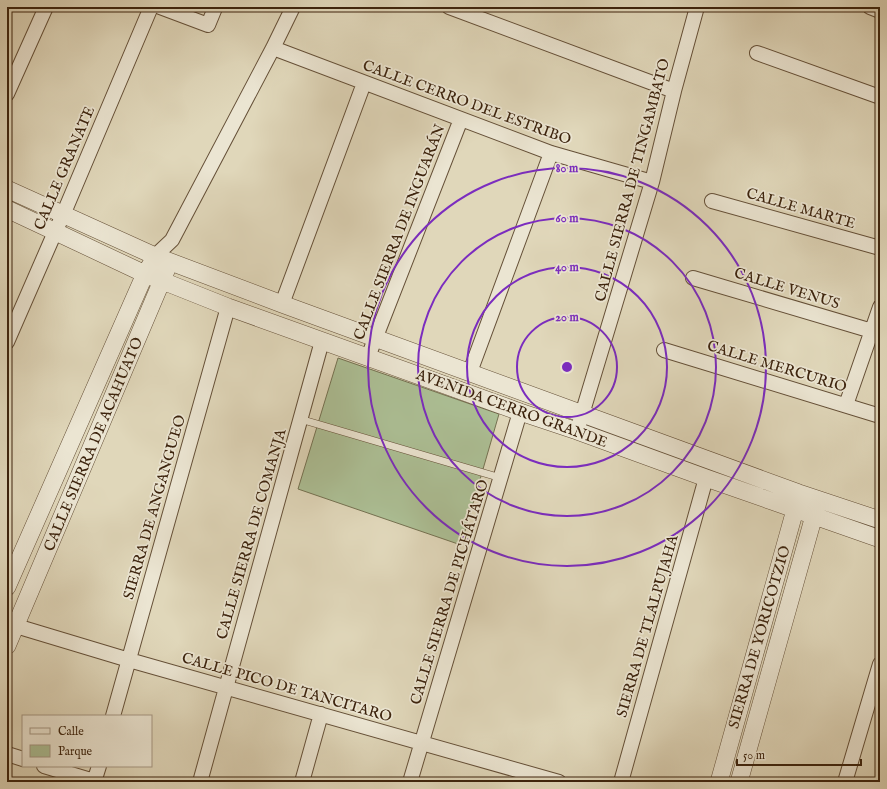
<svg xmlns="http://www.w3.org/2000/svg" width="887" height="789" font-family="'IM FELL English',serif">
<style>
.green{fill:#acbf95;stroke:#747151}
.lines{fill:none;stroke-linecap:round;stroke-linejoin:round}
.service-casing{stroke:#655038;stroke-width:8}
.minor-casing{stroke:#655038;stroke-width:16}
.tertiary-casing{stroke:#655038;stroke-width:18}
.service{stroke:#ebe5d2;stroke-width:7}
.minor{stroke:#ebe5d2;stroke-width:14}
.tertiary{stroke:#ebe5d2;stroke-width:17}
.ring{fill:none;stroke:#7b2cbf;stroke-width:2}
.labels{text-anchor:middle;stroke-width:3.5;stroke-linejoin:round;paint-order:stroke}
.street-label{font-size:15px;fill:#3c230d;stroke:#ebe5d2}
.centre{fill:#7b2cbf;stroke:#ebe5d2;stroke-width:2}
.ring-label{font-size:12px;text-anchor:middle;font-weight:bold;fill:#7b2cbf;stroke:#ebe5d2;stroke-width:3.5;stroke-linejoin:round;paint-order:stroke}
</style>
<rect width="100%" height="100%" fill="#e0d7ba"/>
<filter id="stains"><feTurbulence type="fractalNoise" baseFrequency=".005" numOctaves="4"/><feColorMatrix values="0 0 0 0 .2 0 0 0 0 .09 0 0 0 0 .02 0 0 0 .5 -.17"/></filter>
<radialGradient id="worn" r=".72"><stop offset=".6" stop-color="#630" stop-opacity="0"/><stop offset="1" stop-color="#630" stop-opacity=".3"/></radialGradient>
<path class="green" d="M 338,358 L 499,414 L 461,545 L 298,489 Z"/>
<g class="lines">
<defs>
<path id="service" d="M 300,419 L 501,478"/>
<path id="minor" d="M 160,7 L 208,25 L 215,8 L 211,7
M 449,7 L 674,91
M 870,7 L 880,11
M 273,48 L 551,153 L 652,182
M 757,53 L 880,97
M 7,94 L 46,7
M 712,201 L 880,248
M 155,256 L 172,240 L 273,48 L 293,7
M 693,278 L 872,331
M 282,304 L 364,83
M 7,342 L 55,232 L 63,215 L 151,7
M 664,350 L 880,416
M 368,357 L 461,119
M 470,372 L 551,153
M 846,405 L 880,307
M 577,431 L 652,182 L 674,91 L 697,7
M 7,622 L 16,626 L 129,660 L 559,782
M 113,716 L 228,307
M 7,754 L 23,759
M 44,766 L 94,781
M 94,782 L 99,766
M 200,782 L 322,341
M 302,782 L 321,714
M 410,782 L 520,412
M 621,782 L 706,478
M 845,782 L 880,664"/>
<path id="tertiary" d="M 7,189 L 155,256 L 282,304 L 799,493 L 880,520
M 7,209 L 145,274 L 228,307 L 520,412 L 577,431 L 706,478 L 880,539
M 7,587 L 145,274 L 151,264
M 7,646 L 166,271
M 719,782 L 798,499
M 739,782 L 817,505"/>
</defs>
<use href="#service" class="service-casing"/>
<use href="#minor" class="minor-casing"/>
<use href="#tertiary" class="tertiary-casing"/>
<use href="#service" class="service"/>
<use href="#minor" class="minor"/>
<use href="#tertiary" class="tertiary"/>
</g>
<g class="ring">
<circle cx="567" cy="367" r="50"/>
<circle cx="567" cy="367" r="100"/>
<circle cx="567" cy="367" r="149"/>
<circle cx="567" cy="367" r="199"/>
</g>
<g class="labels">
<g class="street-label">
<text transform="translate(467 102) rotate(20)" y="5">CALLE CERRO DEL ESTRIBO</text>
<text transform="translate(64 168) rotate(-67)" y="5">CALLE GRANATE</text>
<text transform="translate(632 180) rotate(-75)" y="5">CALLE SIERRA DE TINGAMBATO</text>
<text transform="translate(801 208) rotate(16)" y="5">CALLE MARTE</text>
<text transform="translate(399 232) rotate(-69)" y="5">CALLE SIERRA DE INGUARÁN</text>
<text transform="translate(787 288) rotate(17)" y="5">CALLE VENUS</text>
<text transform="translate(777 366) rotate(17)" y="5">CALLE MERCURIO</text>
<text transform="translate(512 408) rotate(20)" y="5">AVENIDA CERRO GRANDE</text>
<text transform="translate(93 444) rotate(-67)" y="5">CALLE SIERRA DE ACAHUATO</text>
<text transform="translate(154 507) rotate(-74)" y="5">SIERRA DE ANGANGUEO</text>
<text transform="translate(251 534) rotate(-74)" y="5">CALLE SIERRA DE COMANJA</text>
<text transform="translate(449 592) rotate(-73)" y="5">CALLE SIERRA DE PICHÁTARO</text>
<text transform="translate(647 626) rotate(-74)" y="5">SIERRA DE TLALPUJAHA</text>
<text transform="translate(759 637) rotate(-74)" y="5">SIERRA DE YORICOTZIO</text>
<text transform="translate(287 687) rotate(16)" y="5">CALLE PICO DE TANCITARO</text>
</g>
</g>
<circle cx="567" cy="367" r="6" class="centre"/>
<g class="ring-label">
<text x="567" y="172">80 m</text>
<text x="567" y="222">60 m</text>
<text x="567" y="271">40 m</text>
<text x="567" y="321">20 m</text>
</g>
<rect width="887" height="789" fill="none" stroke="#e0d7ba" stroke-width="24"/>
<rect x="8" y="8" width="871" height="773" fill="none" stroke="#3c230d" stroke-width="2"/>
<rect x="12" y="12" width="863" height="765" fill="none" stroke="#3c230d"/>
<rect x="22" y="715" width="130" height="52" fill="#ebe5d2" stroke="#a59783"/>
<rect x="30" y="728" width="20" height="6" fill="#ebe5d2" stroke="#a59783"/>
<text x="58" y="735" font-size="12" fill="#3c230d">Calle</text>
<rect x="30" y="745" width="20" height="12" fill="#acbf95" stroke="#a59783"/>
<text x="58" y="755" font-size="12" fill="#3c230d">Parque</text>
<path d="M737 759v6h124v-6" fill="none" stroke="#3c230d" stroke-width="2"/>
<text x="743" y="759" font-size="12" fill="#3c230d" stroke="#ebe5d2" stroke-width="3" paint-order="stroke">50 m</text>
<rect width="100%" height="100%" filter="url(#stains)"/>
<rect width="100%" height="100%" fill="url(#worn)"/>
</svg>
